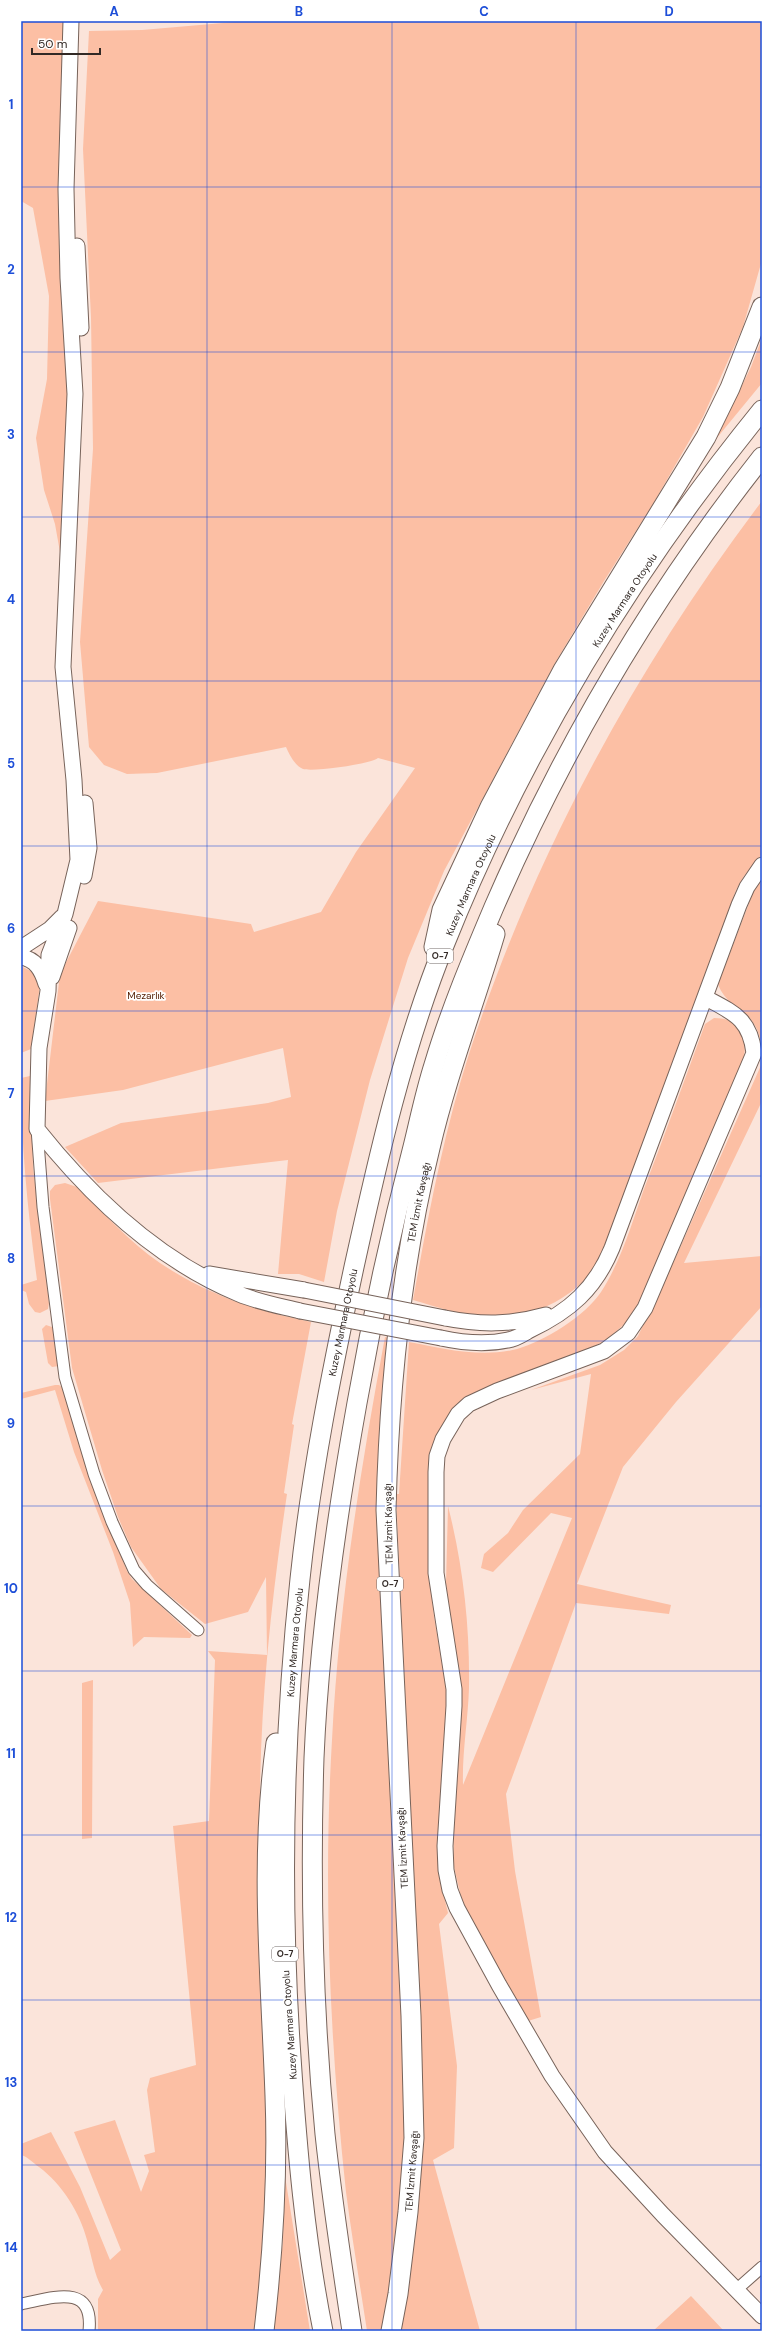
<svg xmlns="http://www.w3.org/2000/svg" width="783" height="2352" font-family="'DM Sans',sans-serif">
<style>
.green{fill:#fcbfa4}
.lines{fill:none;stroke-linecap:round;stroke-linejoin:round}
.street-casing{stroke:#77635a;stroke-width:13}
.secondary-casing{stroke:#77635a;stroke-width:17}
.highway-casing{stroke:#77635a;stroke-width:21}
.street{stroke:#fff;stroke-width:11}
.secondary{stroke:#fff;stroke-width:15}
.highway{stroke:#fff;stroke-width:19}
.secondary-bridge-casing{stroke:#77635a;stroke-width:17;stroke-linecap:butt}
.secondary-bridge{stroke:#fff;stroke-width:15}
.grid{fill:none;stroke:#1d4ed8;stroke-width:1;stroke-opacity:0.55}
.labels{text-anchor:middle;stroke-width:3.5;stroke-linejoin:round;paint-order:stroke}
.shield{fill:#fff;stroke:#706966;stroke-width:1}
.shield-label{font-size:9px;font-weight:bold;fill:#322925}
.street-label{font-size:10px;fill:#322925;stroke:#fff}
.park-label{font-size:10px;fill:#511c00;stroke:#fff}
.neatline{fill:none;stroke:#1d4ed8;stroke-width:1.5}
.grid-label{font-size:13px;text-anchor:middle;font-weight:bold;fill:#1d4ed8}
</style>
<rect width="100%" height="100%" fill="#fbe4da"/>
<path class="green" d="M 21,21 L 71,21 L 75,394 L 63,569 L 55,524 L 44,490 L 36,438 L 47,379 L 49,296 L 33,208 L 21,201 Z
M 246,21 L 762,21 L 762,260 L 743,327 L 703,417 L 653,504 L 604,581 L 555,663 L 444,871 L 408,958 L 370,1080 L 337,1211 L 324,1282 L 299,1274 L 278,1274 L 288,1160 L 98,1183 L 65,1147 L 121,1123 L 268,1103 L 291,1097 L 283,1048 L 123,1090 L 45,1101 L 60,974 L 98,901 L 251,924 L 254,932 L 321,912 L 356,852 L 415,768 L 378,758 C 371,764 314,772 303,769 C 295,766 289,754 286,747 L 157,773 L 127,774 L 104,765 L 89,747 L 80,642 L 93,449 L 91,318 L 83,149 L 89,31 L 142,30 Z
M 762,338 L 762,383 L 716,439 L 751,367 Z
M 762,501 L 762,854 L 744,876 L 736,890 L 613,1227 C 608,1238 604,1250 599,1261 C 578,1297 531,1320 490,1318 C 465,1317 438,1307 413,1300 C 428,1217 443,1135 469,1054 C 534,854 635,669 762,501 Z
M 762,877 L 762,1052 C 759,1006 728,1013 718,984 L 756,885 Z
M 21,966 L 38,975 L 40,985 L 31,1049 L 21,1053 Z
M 714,1018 C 744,1018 749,1041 742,1065 L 639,1306 L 627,1322 L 606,1340 L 581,1353 L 481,1390 L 456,1408 L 431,1456 L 428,1488 L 429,1573 L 434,1616 L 446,1688 L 447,1713 L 443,1892 L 448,1913 L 439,1924 L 457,2066 L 454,2148 L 433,2160 L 480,2331 L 400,2331 L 416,2229 L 423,2149 L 422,2064 L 396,1494 L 399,1494 L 409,1342 C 445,1349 481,1358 517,1349 C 545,1341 585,1316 601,1292 C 621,1261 632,1223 644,1189 C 665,1134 685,1079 705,1024 Z
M 762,1063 L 762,1101 L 684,1263 L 762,1256 L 762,1306 L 676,1402 L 623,1467 L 577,1584 L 671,1605 L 669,1614 L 576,1603 L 506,1794 L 515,1871 L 541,2017 L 528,2021 L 471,1923 L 461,1897 L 454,1867 L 453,1804 L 462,1706 L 446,1584 L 448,1506 C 463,1565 470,1626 469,1688 C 468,1720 462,1753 463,1785 L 572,1518 L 551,1513 L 493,1572 L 481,1568 L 484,1554 L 508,1533 L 523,1510 L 580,1454 L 591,1374 L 531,1390 L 600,1365 L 624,1350 L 638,1336 L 675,1259 Z
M 30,1076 L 33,1167 L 49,1303 L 48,1309 L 40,1313 L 35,1312 L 29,1304 L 26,1292 L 21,1290 L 21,1285 L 37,1280 C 28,1213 21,1146 21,1078 Z
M 65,1183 L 77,1187 C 103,1212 129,1242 160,1263 C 206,1294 256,1311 311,1322 L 292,1424 L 294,1425 L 284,1493 L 287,1494 C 271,1602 259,1712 260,1821 C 262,1991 276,2162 254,2331 L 98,2331 L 98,2299 L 103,2290 C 94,2275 92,2257 87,2240 C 80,2213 62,2184 39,2167 C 33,2163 27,2156 21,2155 L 21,2144 L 51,2132 L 80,2187 L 110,2260 L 121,2250 L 74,2132 L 115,2120 L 141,2192 L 149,2171 L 144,2155 L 155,2152 L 147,2090 L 150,2078 L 196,2065 L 173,1826 L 209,1821 L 215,1660 L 208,1651 L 267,1655 L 266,1577 L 248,1612 L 205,1624 L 161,1589 L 131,1547 L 118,1517 L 102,1470 L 72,1368 L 50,1199 L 50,1191 L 55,1185 Z
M 46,1325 L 52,1327 L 54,1331 L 59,1366 L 52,1367 L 48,1363 L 42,1329 Z
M 385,1337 L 389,1338 L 405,2100 L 404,2173 L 399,2232 L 383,2331 L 367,2331 C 360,2285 352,2238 346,2192 C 330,2043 323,1890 332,1740 C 339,1604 360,1471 385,1337 Z
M 55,1385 L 59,1385 L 63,1388 L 95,1492 L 127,1571 L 132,1579 L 192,1635 L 190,1638 L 144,1637 L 133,1647 L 130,1603 L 113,1552 L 74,1452 L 55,1390 L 21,1399 L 21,1393 Z
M 93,1680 L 92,1838 L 82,1839 L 82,1683 Z
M 284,2170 L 310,2331 L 271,2331 L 283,2243 Z
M 691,2296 L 724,2331 L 653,2331 Z"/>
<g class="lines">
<defs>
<path id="street" d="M 37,1129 L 43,1207 L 65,1377 L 94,1474 L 112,1522 L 134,1570 L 147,1585 L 198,1630
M 736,2290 L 762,2267
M 21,2304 C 52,2298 94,2282 89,2331"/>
<path id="secondary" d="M 71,21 L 66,189 L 68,278 L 75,394 L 63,667 L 74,780 L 78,860 L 65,914 L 49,955 L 48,991 L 39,1048 L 37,1129 C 91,1197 157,1260 239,1294 C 258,1302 280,1306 300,1311
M 77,246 L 81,328
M 84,876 L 89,848 L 85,803
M 21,948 L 50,929 L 62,917
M 21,957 C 36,959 42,971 46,984
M 52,977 L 69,928
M 706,998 C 734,1013 750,1019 754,1053 L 645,1308 L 628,1333 L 604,1351 L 497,1391 L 469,1404 L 458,1414 L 443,1439 L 437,1456 L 436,1472 L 436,1573 L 454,1689 L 454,1706 L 445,1846 L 446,1870 L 450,1890 L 457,1908 L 499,1985 L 552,2076 L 605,2152 L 663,2215 L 762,2316
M 209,1274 L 304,1290
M 445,1318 C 480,1325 511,1325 546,1315
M 441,1338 C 464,1343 485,1345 508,1340 C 516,1339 523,1334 530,1330 C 570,1311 595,1289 612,1248 L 739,905 L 747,887 L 762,865"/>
<g id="highway">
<path d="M 434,947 L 442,910 L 490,807 L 563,670 L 706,437 L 730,388 L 762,307"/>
<path d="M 264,2331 C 273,2253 278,2174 275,2096 C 271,1979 259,1859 276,1743"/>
<path id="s1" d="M 323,2331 C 305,2241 297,2149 291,2057 C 280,1897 283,1738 300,1579 C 311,1474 332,1370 354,1267 C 378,1158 403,1047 445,943 C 522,751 632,570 762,410"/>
<path d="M 352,2331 C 342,2266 332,2200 325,2134 C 313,2010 310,1883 314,1758 C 319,1639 336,1520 357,1403 C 372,1318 390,1235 412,1151 C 419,1123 425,1093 434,1065 C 450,1011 472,959 494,907 C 564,746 653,595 762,457"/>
<path id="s2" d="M 391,2331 L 398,2294 L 408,2212 L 414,2138 L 411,2016 L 386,1510 C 389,1388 401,1266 430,1148 C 447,1075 474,1005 495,934"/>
</g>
</defs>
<use href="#street" class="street-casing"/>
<use href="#secondary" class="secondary-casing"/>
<use href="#highway" class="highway-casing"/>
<use href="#street" class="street"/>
<use href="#secondary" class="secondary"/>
<use href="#highway" class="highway"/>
<defs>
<path id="secondary-bridge" d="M 304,1290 L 445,1318
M 300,1311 L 441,1338"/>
</defs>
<use href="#secondary-bridge" class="secondary-bridge-casing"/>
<use href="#secondary-bridge" class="secondary-bridge"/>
</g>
<path class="grid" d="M 207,21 L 207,2331M 392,21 L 392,2331M 576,21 L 576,2331M 21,187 L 762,187M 21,352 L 762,352M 21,517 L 762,517M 21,681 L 762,681M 21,846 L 762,846M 21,1011 L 762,1011M 21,1176 L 762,1176M 21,1341 L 762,1341M 21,1506 L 762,1506M 21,1671 L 762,1671M 21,1835 L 762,1835M 21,2000 L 762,2000M 21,2165 L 762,2165"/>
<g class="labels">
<g class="shield">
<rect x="427" y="949" width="26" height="14" rx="3"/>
<rect x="377" y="1577" width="26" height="14" rx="3"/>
<rect x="272" y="1947" width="26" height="14" rx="3"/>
</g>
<g class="shield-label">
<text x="440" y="959">O-7</text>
<text x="390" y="1587">O-7</text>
<text x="285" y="1957">O-7</text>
</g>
<g class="street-label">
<text dy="4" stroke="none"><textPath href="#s1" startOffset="1796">Kuzey Marmara Otoyolu</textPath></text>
<text dy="4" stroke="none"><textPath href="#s1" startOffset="1472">Kuzey Marmara Otoyolu</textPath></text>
<text dy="4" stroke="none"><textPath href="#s2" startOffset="1133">TEM İzmit Kavşağı</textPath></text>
<text dy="4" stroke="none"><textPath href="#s1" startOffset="1015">Kuzey Marmara Otoyolu</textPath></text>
<text transform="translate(388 1524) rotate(-91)" y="4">TEM İzmit Kavşağı</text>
<text dy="4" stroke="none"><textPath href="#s1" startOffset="691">Kuzey Marmara Otoyolu</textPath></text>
<text transform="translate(402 1848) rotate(-93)" y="4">TEM İzmit Kavşağı</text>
<text transform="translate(289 2025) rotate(-94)" y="4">Kuzey Marmara Otoyolu</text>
<text dy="4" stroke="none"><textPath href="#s2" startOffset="161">TEM İzmit Kavşağı</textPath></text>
</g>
<g class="park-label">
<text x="146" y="999">Mezarlık</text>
</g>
</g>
<rect width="783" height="2352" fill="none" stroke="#ffffff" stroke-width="44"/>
<path d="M32 48v6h68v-6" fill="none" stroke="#322925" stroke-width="2"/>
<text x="38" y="48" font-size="12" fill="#322925" stroke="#ffffff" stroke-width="3" paint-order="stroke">50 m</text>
<rect x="22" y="22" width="739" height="2308" class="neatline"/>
<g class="grid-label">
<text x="114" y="16">A</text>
<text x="299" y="16">B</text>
<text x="484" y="16">C</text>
<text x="669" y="16">D</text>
<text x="11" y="109">1</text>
<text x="11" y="274">2</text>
<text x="11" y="439">3</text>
<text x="11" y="604">4</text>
<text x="11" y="768">5</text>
<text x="11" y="933">6</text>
<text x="11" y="1098">7</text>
<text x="11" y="1263">8</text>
<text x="11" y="1428">9</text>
<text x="11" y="1593">10</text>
<text x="11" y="1758">11</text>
<text x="11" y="1922">12</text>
<text x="11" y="2087">13</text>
<text x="11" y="2252">14</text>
</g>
</svg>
